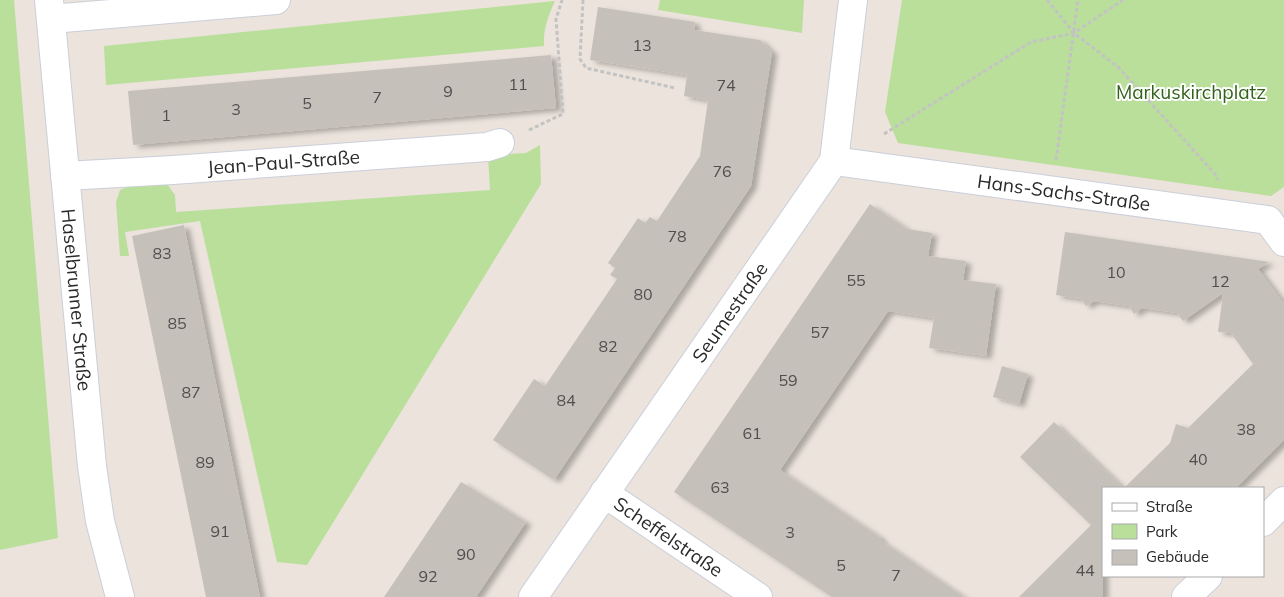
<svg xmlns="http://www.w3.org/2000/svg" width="1284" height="597" font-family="Mulish,sans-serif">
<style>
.green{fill:#b9df9b}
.building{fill:#c6c0bb;filter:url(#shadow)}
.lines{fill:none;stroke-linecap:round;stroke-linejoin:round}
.minor-casing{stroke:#cacfda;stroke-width:30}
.path{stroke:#c3c3c3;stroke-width:3;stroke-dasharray:4 2.5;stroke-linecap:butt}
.minor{stroke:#fff;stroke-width:28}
.labels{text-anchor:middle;stroke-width:4;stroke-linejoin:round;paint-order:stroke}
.number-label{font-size:16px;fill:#504f4e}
.park-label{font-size:19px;fill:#33621d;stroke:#fff}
.street-label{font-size:19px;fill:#292929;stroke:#fff}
</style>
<defs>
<filter id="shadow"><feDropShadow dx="5.5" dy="3" stdDeviation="2.5" flood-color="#0004"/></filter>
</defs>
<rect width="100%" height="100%" fill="#ebe3dc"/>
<path class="green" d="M 0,0 L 14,0 L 58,538 L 0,550 Z
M 660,0 L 804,0 L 802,33 L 658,10 Z
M 902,0 L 1284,0 L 1284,187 L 1271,196 L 898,143 L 885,112 Z
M 555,1 C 548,16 543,30 544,46 L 106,85 L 104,46 Z
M 540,145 L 541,184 L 307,565 L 277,562 L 200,221 L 125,232 L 129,256 L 120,256 L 116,202 L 120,190 L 136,183 L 167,184 L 175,195 L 176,212 L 490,190 L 488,155 L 526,153 Z"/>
<path class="building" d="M 598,7 L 695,22 L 694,30 L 760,40 L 772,52 L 751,186 L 554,480 L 493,440 L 534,379 L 545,386 L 617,279 L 610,275 L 615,268 L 608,263 L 638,218 L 645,223 L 650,217 L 657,221 L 700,156 L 708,100 L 684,96 L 687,75 L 590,60 Z
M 551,55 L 556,108 L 133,145 L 128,91 Z
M 870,204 L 907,229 L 932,233 L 928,256 L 966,261 L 963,280 L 996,284 L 986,356 L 929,348 L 934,318 L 888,311 L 780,470 L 881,538 L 880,540 L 964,597 L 832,597 L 674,492 Z
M 184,225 L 212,364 L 260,597 L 206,597 L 146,305 L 132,236 Z
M 1065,232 L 1269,262 L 1258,269 L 1284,304 L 1284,440 L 1236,488 L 1124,488 L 1170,443 L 1176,424 L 1188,428 L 1253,364 L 1231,333 L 1218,332 L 1223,293 L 1183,321 L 1177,313 L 1142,308 L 1134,314 L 1129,306 L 1094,301 L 1086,306 L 1081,299 L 1056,295 Z
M 1002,366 L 1028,374 L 1019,404 L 993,397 Z
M 1054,422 L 1123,488 L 1103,488 L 1103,597 L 1019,597 L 1091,525 L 1020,457 Z
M 461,482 L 526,522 L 476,597 L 384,597 Z"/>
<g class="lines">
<defs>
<g id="minor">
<path id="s1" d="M 49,0 L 92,466 L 100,521 L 120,597"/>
<path d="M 51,19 L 276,0"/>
<path id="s2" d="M 834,161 L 1268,220 L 1284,242"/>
<path id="s3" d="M 65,176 L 173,170 L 487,147 L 500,143"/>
<path id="s4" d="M 604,493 L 758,597"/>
<path d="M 1263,522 L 1284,501"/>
<path id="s5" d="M 533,597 L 834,161 L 853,0"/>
<path d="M 1186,597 L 1208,576"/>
</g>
</defs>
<use href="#minor" class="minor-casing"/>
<path class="path" d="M 583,0 L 580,59 L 586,68 L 675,88
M 1047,0 L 1074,33 L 1118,67 L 1217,176 L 1217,180
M 529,130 L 563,114 L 556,19 L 562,0
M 884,134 L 1031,42 L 1074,33 L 1123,0
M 1056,160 L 1078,0"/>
<use href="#minor" class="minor"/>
</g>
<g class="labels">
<g class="number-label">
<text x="642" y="51">13</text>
<text x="518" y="90">11</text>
<text x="726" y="91">74</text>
<text x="448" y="97">9</text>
<text x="377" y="103">7</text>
<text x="307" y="109">5</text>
<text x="236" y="115">3</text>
<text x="166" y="121">1</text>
<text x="722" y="177">76</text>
<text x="677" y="242">78</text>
<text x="162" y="259">83</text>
<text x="1116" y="278">10</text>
<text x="856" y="286">55</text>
<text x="1220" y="287">12</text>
<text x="643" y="300">80</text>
<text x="177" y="329">85</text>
<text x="820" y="338">57</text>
<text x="608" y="352">82</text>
<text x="788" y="386">59</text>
<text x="191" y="398">87</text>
<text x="566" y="406">84</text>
<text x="1246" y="435">38</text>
<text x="752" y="439">61</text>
<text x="1198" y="465">40</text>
<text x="205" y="468">89</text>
<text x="720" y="493">63</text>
<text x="220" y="537">91</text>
<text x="790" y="538">3</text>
<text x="466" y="560">90</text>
<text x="841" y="571">5</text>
<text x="1085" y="576">44</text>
<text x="896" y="581">7</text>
<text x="428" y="582">92</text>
</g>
<g class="park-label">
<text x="1191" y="99">Markuskirchplatz</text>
</g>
<g class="street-label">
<text dy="7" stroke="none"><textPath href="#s3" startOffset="219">Jean-Paul-Straße</textPath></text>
<text dy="7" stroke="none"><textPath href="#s2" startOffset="232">Hans-Sachs-Straße</textPath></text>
<text dy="7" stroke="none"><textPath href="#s1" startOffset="301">Haselbrunner Straße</textPath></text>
<text dy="7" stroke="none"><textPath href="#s5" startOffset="346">Seumestraße</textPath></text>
<text dy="7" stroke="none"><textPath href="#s4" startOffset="78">Scheffelstraße</textPath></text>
</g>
</g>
<rect x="1102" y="487" width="162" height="90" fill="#ffffff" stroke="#a9a9a9"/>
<rect x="1112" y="503" width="25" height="8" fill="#ffffff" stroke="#a9a9a9"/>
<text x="1146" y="512" font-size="15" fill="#292929">Straße</text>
<rect x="1112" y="524" width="25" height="15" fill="#b9df9b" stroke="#a9a9a9"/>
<text x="1146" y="537" font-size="15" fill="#292929">Park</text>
<rect x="1112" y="550" width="25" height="15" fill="#c6c0bb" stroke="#a9a9a9"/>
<text x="1146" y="562" font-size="15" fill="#292929">Gebäude</text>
</svg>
